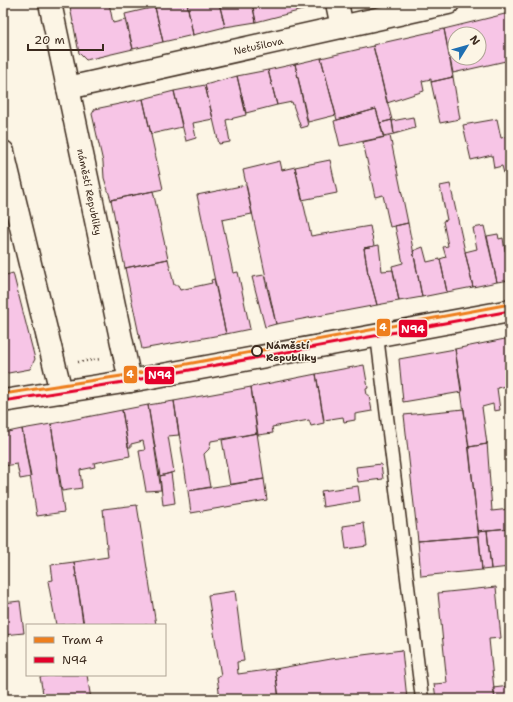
<svg xmlns="http://www.w3.org/2000/svg" width="513" height="702" font-family="'Shantell Sans',sans-serif">
<style>
.building{fill:#f7c5e6;stroke:#3b2a1e;fill-rule:evenodd}
.lines{fill:none;stroke-linecap:round;stroke-linejoin:round}
.lane-casing{stroke:#3b2a1e;stroke-width:15}
.street-casing{stroke:#3b2a1e;stroke-width:25}
.path{stroke:#3b2a1e;stroke-width:2.5;stroke-dasharray:1 3;stroke-linecap:butt}
.lane{stroke:#fcf5e5;stroke-width:12}
.street{stroke:#fcf5e5;stroke-width:22}
.bus-1-casing{stroke:#fcf5e5;stroke-width:6}
.bus-1{stroke:#e4002b;stroke-width:3}
.tram-1-casing{stroke:#fcf5e5;stroke-width:6}
.tram-1{stroke:#ee7e1e;stroke-width:3}
.stop-dot{fill:#fcf5e5;stroke:#3b2a1e;stroke-width:2}
.labels{text-anchor:middle;stroke-width:3;stroke-linejoin:round;paint-order:stroke}
.street-label{font-size:10px;fill:#3b2a1e;stroke:#fcf5e5}
.stop-label{font-size:10px;font-weight:bold;fill:#3b2a1e;stroke:#fcf5e5;text-anchor:start}
.line-badge{stroke:#fcf5e5;stroke-width:1.5}
.badge-label{font-size:11px;text-anchor:middle;font-weight:bold;fill:#fff}
</style>
<rect width="100%" height="100%" fill="#fcf5e5"/>
<filter id="ink" filterUnits="userSpaceOnUse"><feTurbulence type="fractalNoise" baseFrequency=".025" numOctaves="2"/><feDisplacementMap in="SourceGraphic" scale="8" xChannelSelector="R" yChannelSelector="G"/><feConvolveMatrix kernelMatrix="1 2 1 2 8 2 1 2 1" color-interpolation-filters="sRGB"/></filter>
<g filter="url(#ink)">
<path class="building" d="M 68,3 L 109,3 L 113,23 L 125,20 L 133,49 L 86,60 L 79,53 L 70,7 L 69,8 Z
M 154,3 L 159,3 L 160,5 L 187,3 L 193,35 L 163,42 Z
M 187,3 L 219,3 L 225,27 L 193,35 Z
M 219,3 L 252,3 L 256,22 L 225,27 Z
M 252,3 L 309,3 L 310,8 L 256,22 Z
M 155,7 L 163,42 L 133,49 L 125,14 Z
M 509,13 L 510,60 L 453,73 L 444,29 ZM 455,34 L 479,34 L 479,58 L 455,58 Z
M 444,29 L 453,77 L 431,82 L 431,79 L 422,81 L 424,91 L 387,103 L 373,45 Z
M 373,46 L 392,120 L 380,123 L 376,109 L 337,120 L 321,58 Z
M 321,58 L 336,115 L 308,122 L 295,64 Z
M 295,64 L 308,126 L 301,128 L 292,102 L 277,105 L 268,70 Z
M 268,70 L 277,105 L 246,113 L 237,76 Z
M 237,76 L 246,115 L 226,120 L 230,142 L 219,144 L 205,85 Z
M 453,77 L 460,119 L 440,123 L 431,82 Z
M 205,85 L 213,119 L 193,123 L 196,138 L 186,141 L 174,91 Z
M 174,91 L 182,127 L 151,134 L 143,99 Z
M 143,99 L 163,189 L 111,200 L 104,178 L 103,162 L 92,114 L 95,109 Z
M 376,109 L 384,137 L 340,146 L 334,121 Z
M 413,117 L 415,128 L 394,134 L 392,121 Z
M 497,119 L 501,138 L 510,136 L 510,195 L 502,166 L 494,168 L 492,155 L 471,160 L 463,125 Z
M 392,120 L 394,134 L 383,136 L 380,123 Z
M 390,136 L 408,223 L 390,227 L 383,195 L 375,197 L 363,142 Z
M 330,160 L 337,193 L 302,200 L 295,167 Z
M 280,161 L 282,170 L 295,167 L 311,236 L 370,226 L 374,246 L 364,248 L 368,274 L 369,275 L 377,305 L 276,324 L 243,170 Z
M 450,184 L 473,287 L 447,292 L 440,259 L 446,257 L 443,247 L 448,246 L 443,221 L 447,220 L 440,186 Z
M 246,185 L 252,214 L 222,220 L 233,273 L 238,272 L 250,329 L 226,334 L 197,195 Z
M 153,191 L 168,259 L 125,268 L 111,200 Z
M 408,223 L 422,297 L 399,301 L 392,266 L 403,263 L 395,226 Z
M 484,226 L 497,282 L 473,287 L 465,252 L 477,249 L 473,228 Z
M 498,234 L 499,239 L 503,238 L 505,251 L 510,250 L 510,280 L 497,282 L 487,236 Z
M 379,245 L 382,271 L 393,270 L 399,301 L 377,305 L 369,275 L 368,274 L 364,248 Z
M 423,247 L 427,262 L 440,259 L 447,292 L 422,297 L 413,251 Z
M 168,259 L 174,285 L 178,285 L 180,290 L 212,283 L 211,280 L 214,279 L 226,334 L 142,349 L 125,268 Z
M 13,273 L 35,359 L 30,369 L 3,374 L 3,276 Z
M 264,275 L 276,324 L 265,327 L 252,277 Z
M 510,338 L 510,385 L 497,388 L 500,410 L 494,411 L 493,404 L 482,407 L 487,444 L 469,447 L 455,349 Z
M 455,349 L 462,392 L 403,402 L 399,359 Z
M 364,365 L 368,388 L 366,389 L 367,395 L 369,395 L 372,411 L 355,414 L 355,420 L 344,422 L 343,417 L 324,420 L 316,374 Z
M 316,374 L 324,423 L 311,426 L 309,420 L 272,427 L 273,433 L 258,435 L 251,387 Z
M 251,387 L 257,433 L 211,441 L 209,449 L 204,454 L 210,487 L 188,491 L 174,401 Z
M 174,401 L 179,435 L 168,436 L 174,472 L 160,476 L 148,405 Z
M 148,405 L 161,490 L 146,491 L 139,451 L 145,450 L 143,441 L 131,444 L 131,447 L 128,447 L 122,410 Z
M 464,409 L 479,536 L 418,541 L 404,415 Z
M 122,410 L 130,456 L 94,463 L 95,467 L 80,470 L 82,488 L 62,491 L 51,424 Z
M 51,424 L 64,512 L 37,516 L 22,429 Z
M 22,429 L 31,477 L 20,479 L 17,464 L 3,466 L 3,433 Z
M 257,433 L 264,479 L 230,485 L 222,440 Z
M 487,442 L 492,511 L 510,509 L 510,528 L 478,531 L 469,447 L 487,444 Z
M 381,464 L 383,479 L 358,482 L 356,467 Z
M 171,473 L 175,503 L 163,505 L 160,476 Z
M 264,479 L 267,500 L 191,513 L 188,491 Z
M 358,486 L 360,501 L 323,507 L 321,491 Z
M 137,505 L 156,625 L 84,625 L 74,562 L 108,557 L 103,509 Z
M 364,523 L 367,546 L 346,549 L 343,526 Z
M 510,528 L 510,567 L 491,569 L 487,530 Z
M 487,530 L 491,569 L 482,570 L 478,531 Z
M 479,536 L 482,570 L 421,576 L 418,541 Z
M 74,562 L 83,623 L 56,625 L 48,581 L 53,580 L 51,565 Z
M 496,587 L 501,638 L 489,639 L 495,699 L 436,699 L 434,684 L 447,683 L 438,593 Z
M 235,591 L 244,661 L 237,662 L 238,674 L 275,669 L 279,699 L 220,699 L 217,677 L 221,676 L 208,595 Z
M 20,601 L 24,633 L 3,635 L 3,603 Z
M 402,650 L 407,699 L 279,699 L 275,669 L 331,659 Z
M 51,675 L 87,675 L 91,699 L 44,699 L 40,677 Z
M 510,686 L 510,699 L 495,699 L 493,688 Z"/>
<g class="lines">
<defs>
<path id="lane" d="M 377,336 L 422,699"/>
<g id="street">
<path id="s1" d="M 50,3 L 130,381"/>
<path d="M 337,3 L 342,27"/>
<path id="s2" d="M 68,88 L 448,3"/>
<path d="M 3,152 L 61,392"/>
<path d="M 3,401 L 130,381 L 510,311"/>
</g>
</defs>
<use href="#lane" class="lane-casing"/>
<use href="#street" class="street-casing"/>
<path class="path" d="M 78,362 L 101,359"/>
<use href="#lane" class="lane"/>
<use href="#street" class="street"/>
<defs>
<path id="bus-1" d="M 3,401 L 130,381 L 510,311"/>
</defs>
<use href="#bus-1" class="bus-1-casing"/>
<use href="#bus-1" class="bus-1"/>
<defs>
<path id="tram-1" d="M 3,394 L 128,375 L 510,304"/>
</defs>
<use href="#tram-1" class="tram-1-casing"/>
<use href="#tram-1" class="tram-1"/>
</g>
</g>
<circle class="stop-dot" cx="257" cy="351" r="5"/>
<g class="labels">
<g class="street-label">
<text dy="4" stroke="none"><textPath href="#s2" startOffset="195">Netušilova</textPath></text>
<text dy="4" stroke="none"><textPath href="#s1" startOffset="193">náměstí Republiky</textPath></text>
</g>
<g class="stop-label">
<text x="266" y="349">Náměstí<tspan x="266" dy="12">Republiky</tspan></text>
</g>
</g>
<g class="line-badge">
<rect x="376" y="318" width="15" height="19" rx="4" fill="#ee7e1e"/>
<rect x="398" y="319" width="30" height="19" rx="4" fill="#e4002b"/>
<rect x="123" y="365" width="15" height="19" rx="4" fill="#ee7e1e"/>
<rect x="144" y="366" width="31" height="19" rx="4" fill="#e4002b"/>
</g>
<g class="badge-label">
<text x="383" y="331">4</text>
<text x="413" y="333">N94</text>
<text x="130" y="378">4</text>
<text x="160" y="379">N94</text>
</g>
<rect width="513" height="702" fill="none" stroke="#fcf5e5" stroke-width="16"/>
<rect x="8" y="8" width="497" height="686" fill="none" stroke="#3b2a1e" stroke-width="1.5" filter="url(#ink)"/>
<rect x="26" y="624" width="140" height="52" fill="#fcf5e5" stroke="#afa495"/>
<rect x="34" y="637" width="20" height="6" fill="#ee7e1e" stroke="#afa495"/>
<text x="62" y="644" font-size="12" fill="#3b2a1e">Tram 4</text>
<rect x="34" y="657" width="20" height="6" fill="#e4002b" stroke="#afa495"/>
<text x="62" y="664" font-size="12" fill="#3b2a1e">N94</text>
<g transform="translate(467 46) rotate(53)"><circle r="19" fill="#fcf5e5" stroke="#afa495"/>
<path d="M0-3L7 15L0 10L-7 15Z" fill="#1f6fb2"/>
<text y="-6" font-size="11" font-weight="bold" text-anchor="middle" fill="#3b2a1e">N</text>
</g>
<path d="M28 44v6h75v-6" fill="none" stroke="#3b2a1e" stroke-width="2"/>
<text x="34" y="44" font-size="12" fill="#3b2a1e" stroke="#fcf5e5" stroke-width="3" paint-order="stroke">20 m</text>
</svg>
